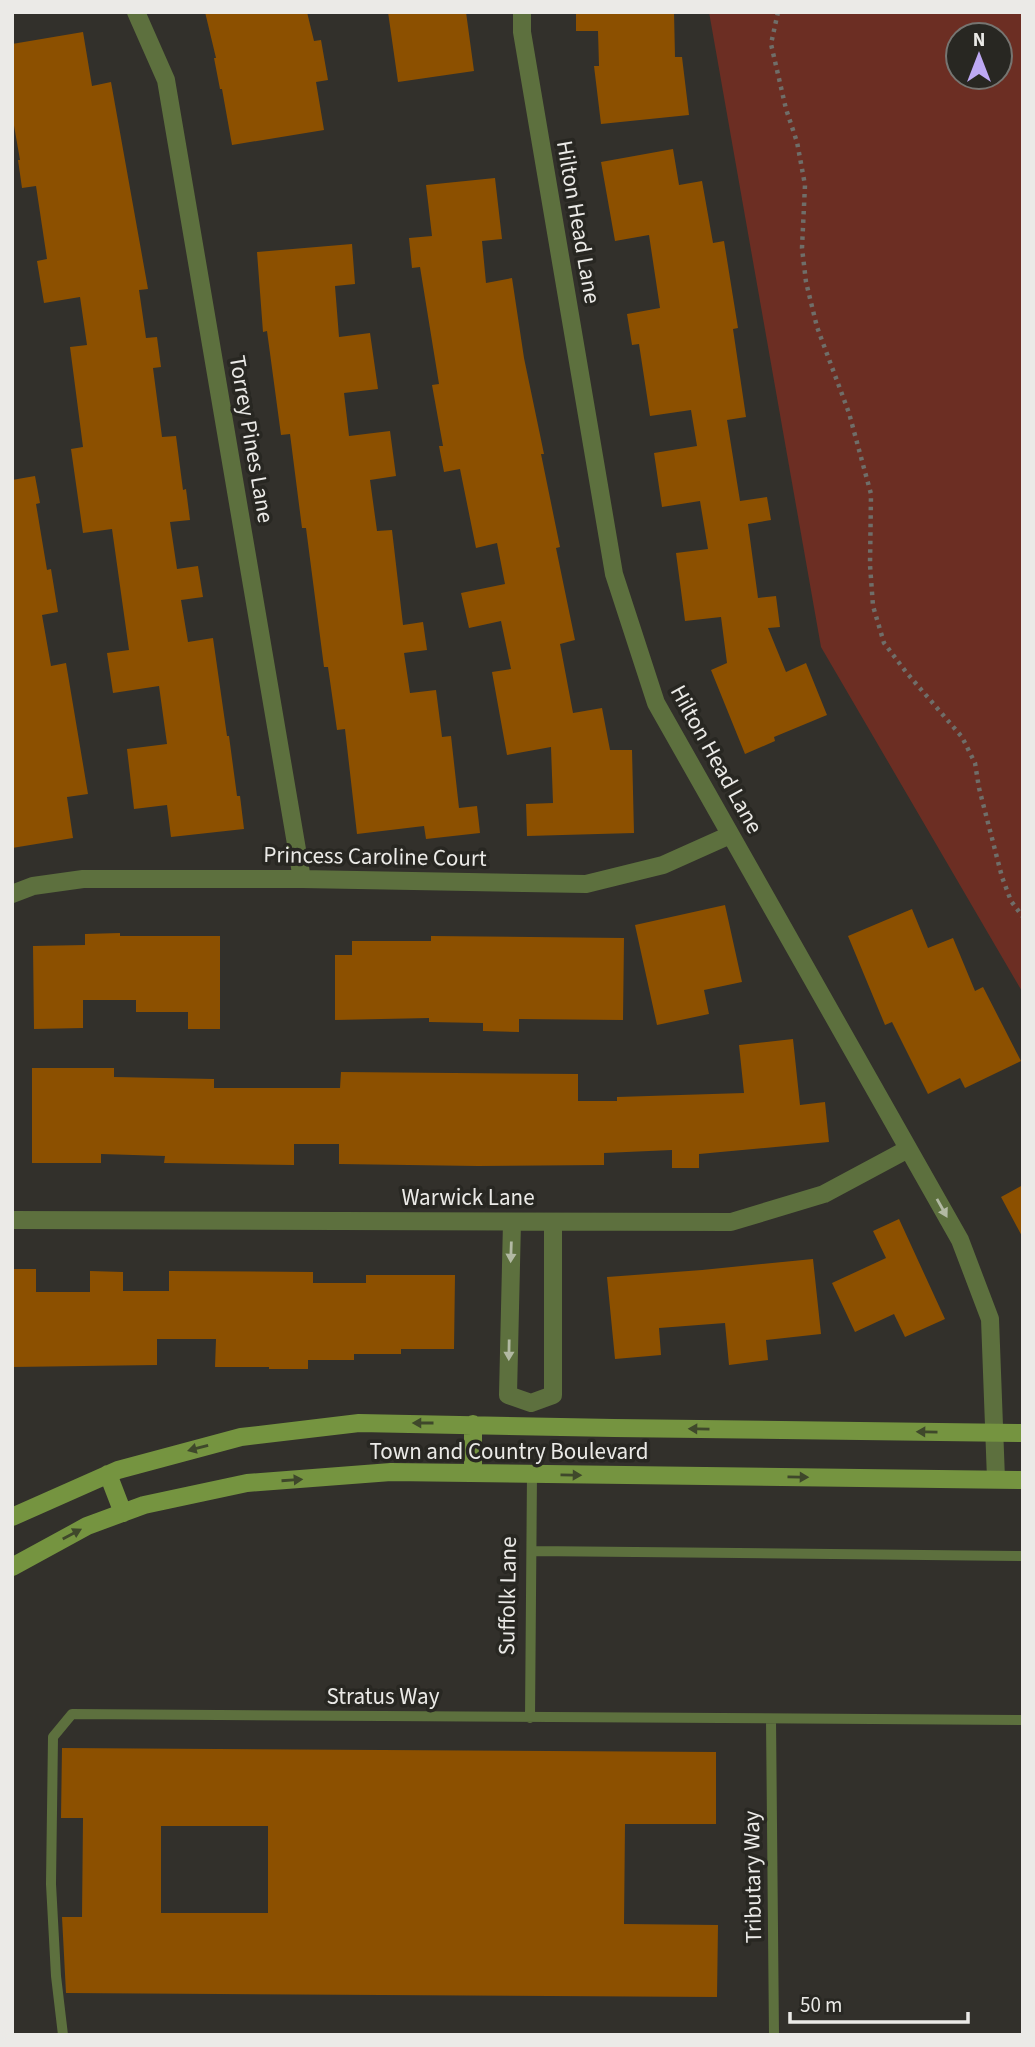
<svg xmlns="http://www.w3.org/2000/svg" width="1035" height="2047" font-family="'Source Sans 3',sans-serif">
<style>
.green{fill:#6c2e23;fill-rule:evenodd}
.building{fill:#8c5000;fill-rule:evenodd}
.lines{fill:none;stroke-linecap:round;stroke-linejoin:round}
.path{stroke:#6f6e69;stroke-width:4.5;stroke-dasharray:3.5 5;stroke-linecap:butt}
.lane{stroke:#5d703e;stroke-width:10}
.street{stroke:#5d703e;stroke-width:18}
.secondary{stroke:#759440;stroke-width:18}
.oneway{fill:#b2b9a3}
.oneway2{fill:#3f482b}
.labels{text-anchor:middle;stroke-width:7;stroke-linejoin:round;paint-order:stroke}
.street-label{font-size:23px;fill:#ebeae7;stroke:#282722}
</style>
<rect width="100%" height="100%" fill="#32302b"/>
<path class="green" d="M 709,12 L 1023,12 L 1023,993 L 821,647 ZM 958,35 L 1000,35 L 1000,77 L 958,77 Z"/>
<path class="building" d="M 205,12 L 307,12 L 314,41 L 321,40 L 328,80 L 316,82 L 324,130 L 232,145 L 222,89 L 220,89 L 214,58 L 216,58 Z
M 388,12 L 466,12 L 474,71 L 398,82 Z
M 576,12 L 674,12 L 675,57 L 682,57 L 689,115 L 601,124 L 594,66 L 599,66 L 598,31 L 576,31 Z
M 83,32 L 92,86 L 111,82 L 148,289 L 139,290 L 146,338 L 157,337 L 161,367 L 153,368 L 162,437 L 176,436 L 183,490 L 186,489 L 190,520 L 170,522 L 177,569 L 198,566 L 203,597 L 181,600 L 188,642 L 213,638 L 227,736 L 229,736 L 237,796 L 240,796 L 244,829 L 171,837 L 167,805 L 134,809 L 127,749 L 167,744 L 159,686 L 113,693 L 107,653 L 129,650 L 112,529 L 83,533 L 71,449 L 83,447 L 70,347 L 87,345 L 80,297 L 44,303 L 37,261 L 47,259 L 36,186 L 22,188 L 18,160 L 20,160 L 12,114 L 12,44 Z
M 673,149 L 679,185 L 702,181 L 713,243 L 724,241 L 738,328 L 733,329 L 746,417 L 727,420 L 740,501 L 767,497 L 771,520 L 748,524 L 758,598 L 776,596 L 780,627 L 768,628 L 786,672 L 806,663 L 827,715 L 774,737 L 775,741 L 745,754 L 711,670 L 727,663 L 721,617 L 685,621 L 676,553 L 708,549 L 700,501 L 662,507 L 654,453 L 697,446 L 691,410 L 650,416 L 639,344 L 632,345 L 627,314 L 660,308 L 649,235 L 615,241 L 601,162 Z
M 495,178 L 502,239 L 482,241 L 486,283 L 512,278 L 524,358 L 544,454 L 541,454 L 560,547 L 556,548 L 575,640 L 560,644 L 573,713 L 602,708 L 610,750 L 632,750 L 634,833 L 527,836 L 526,804 L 553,803 L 551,747 L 507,755 L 492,672 L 511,669 L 501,621 L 469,628 L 461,593 L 505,584 L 497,543 L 476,548 L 460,469 L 444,472 L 439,446 L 443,446 L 432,385 L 439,384 L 420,267 L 412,268 L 409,238 L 432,236 L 426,185 Z
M 352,244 L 355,284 L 335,286 L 339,337 L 370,333 L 378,389 L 344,393 L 349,436 L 390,431 L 396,476 L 370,480 L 377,531 L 392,530 L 403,625 L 423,622 L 427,650 L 404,653 L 410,693 L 436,690 L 442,737 L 451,736 L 459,808 L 477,806 L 480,833 L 426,839 L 424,826 L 357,834 L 345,729 L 337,730 L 328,667 L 324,667 L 306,528 L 302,528 L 290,434 L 281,435 L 267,331 L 263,332 L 257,252 Z
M 35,476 L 40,503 L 36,504 L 47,570 L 51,569 L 58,612 L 42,615 L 51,666 L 66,663 L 88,794 L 67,797 L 73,838 L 12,848 L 12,480 Z
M 725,905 L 742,982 L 704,990 L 709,1014 L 657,1025 L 635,925 Z
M 912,909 L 928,948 L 953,938 L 975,991 L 983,987 L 1021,1061 L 965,1088 L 960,1078 L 928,1094 L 892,1022 L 885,1025 L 848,936 Z
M 120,933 L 120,936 L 220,936 L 220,1029 L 188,1029 L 188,1012 L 136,1012 L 136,1000 L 83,1000 L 83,1028 L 34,1029 L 33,946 L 85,945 L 85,934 Z
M 431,936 L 624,938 L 623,1020 L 519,1019 L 519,1032 L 483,1031 L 483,1023 L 429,1022 L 429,1018 L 335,1020 L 335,955 L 352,955 L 352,941 L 431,941 Z
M 793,1039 L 800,1105 L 825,1102 L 829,1142 L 699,1154 L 699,1168 L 672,1168 L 672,1150 L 604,1153 L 604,1165 L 478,1166 L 339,1164 L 339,1144 L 294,1144 L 294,1165 L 164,1163 L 165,1156 L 101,1154 L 101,1163 L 32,1163 L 32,1068 L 114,1068 L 114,1077 L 214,1079 L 214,1088 L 340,1088 L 341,1072 L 578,1074 L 578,1101 L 617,1101 L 617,1097 L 744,1093 L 739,1045 Z
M 1023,1185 L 1023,1238 L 1001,1197 Z
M 899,1219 L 945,1319 L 905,1337 L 894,1314 L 855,1332 L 832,1283 L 886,1258 L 873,1231 Z
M 813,1259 L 821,1334 L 766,1340 L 768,1360 L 729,1365 L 725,1323 L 659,1328 L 661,1355 L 615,1359 L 607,1277 L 702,1270 Z
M 12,1269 L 36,1269 L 36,1292 L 90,1292 L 90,1271 L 123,1272 L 123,1291 L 169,1291 L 169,1271 L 313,1272 L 313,1283 L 366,1283 L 366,1275 L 455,1275 L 454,1349 L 401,1349 L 401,1354 L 354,1354 L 354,1360 L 308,1360 L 308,1369 L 269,1369 L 269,1367 L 215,1367 L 216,1339 L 157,1339 L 157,1365 L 12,1367 Z
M 62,1748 L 716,1752 L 716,1824 L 625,1824 L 624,1924 L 718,1925 L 717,1997 L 66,1993 L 62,1917 L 82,1917 L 83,1818 L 61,1818 ZM 161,1826 L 268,1826 L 268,1913 L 161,1913 Z"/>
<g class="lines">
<path class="path" d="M 778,12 L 771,44 L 786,109 L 797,142 L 805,185 L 802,248 L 806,282 L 817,327 L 849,413 L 871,494 L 870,565 L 873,606 L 884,643 L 906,672 L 962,737 L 975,763 L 979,788 L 1002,877 L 1011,901 L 1023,917"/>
<path class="lane" d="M 532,1551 L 1023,1556
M 530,1718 L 532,1474
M 771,1719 L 774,2035
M 63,2035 L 56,1976 L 51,1884 L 53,1737 L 72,1714 L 1023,1720"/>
<path class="street" d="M 136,12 L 166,80 L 302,879
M 522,12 L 522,32 L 614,574 L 656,703 L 960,1240 L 990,1319 L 996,1479
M 12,894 L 33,886 L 83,879 L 302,879 L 586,884 L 663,865 L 730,835
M 12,1220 L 731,1222 L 824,1194 L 908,1149
M 512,1222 L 508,1395 L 531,1403 L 553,1395 L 553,1222"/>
<path class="secondary" d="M 473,1473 L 473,1424
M 108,1474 L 123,1513
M 12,1517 L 118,1470 L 241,1437 L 359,1423 L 614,1428 L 1023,1433
M 12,1567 L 87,1526 L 144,1505 L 247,1483 L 391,1472 L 1023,1480"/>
</g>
<defs><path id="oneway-solid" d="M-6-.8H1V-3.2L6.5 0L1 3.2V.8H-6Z" transform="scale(1.75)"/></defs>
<g class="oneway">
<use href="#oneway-solid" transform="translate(942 1208) rotate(61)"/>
<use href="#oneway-solid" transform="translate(511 1252) rotate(92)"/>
<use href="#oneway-solid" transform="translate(509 1350) rotate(91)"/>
</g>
<g class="oneway2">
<use href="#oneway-solid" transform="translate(423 1423) rotate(-180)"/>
<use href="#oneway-solid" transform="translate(699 1429) rotate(-179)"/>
<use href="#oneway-solid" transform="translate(927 1432) rotate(-179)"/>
<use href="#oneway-solid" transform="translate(198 1448) rotate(165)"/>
<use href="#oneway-solid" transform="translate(571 1475) rotate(1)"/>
<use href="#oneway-solid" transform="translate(798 1477) rotate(1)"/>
<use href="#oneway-solid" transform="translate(292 1480) rotate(-4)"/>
<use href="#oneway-solid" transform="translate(72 1534) rotate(-28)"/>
</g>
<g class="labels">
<g class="street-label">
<text transform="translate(579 222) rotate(80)" y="8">Hilton Head Lane</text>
<text transform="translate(252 439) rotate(80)" y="8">Torrey Pines Lane</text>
<text transform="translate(717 759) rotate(61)" y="8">Hilton Head Lane</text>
<text transform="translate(375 856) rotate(1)" y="8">Princess Caroline Court</text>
<text x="468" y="1205">Warwick Lane</text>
<text x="509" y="1459">Town and Country Boulevard</text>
<text transform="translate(507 1596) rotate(-89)" y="8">Suffolk Lane</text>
<text x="383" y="1704">Stratus Way</text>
<text transform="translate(752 1877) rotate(-91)" y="8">Tributary Way</text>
</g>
</g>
<rect width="1035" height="2047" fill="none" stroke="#ebeae7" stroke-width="28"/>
<g transform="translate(979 56)"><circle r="33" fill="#282722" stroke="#767571" stroke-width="2"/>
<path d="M0-5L12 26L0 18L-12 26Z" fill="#bea9f4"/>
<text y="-10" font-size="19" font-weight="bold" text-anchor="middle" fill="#ebeae7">N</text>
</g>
<path d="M790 2012v10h178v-10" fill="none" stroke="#ebeae7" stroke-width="3.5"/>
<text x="800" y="2012" font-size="21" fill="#ebeae7" stroke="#282722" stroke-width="5" paint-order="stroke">50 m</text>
</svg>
